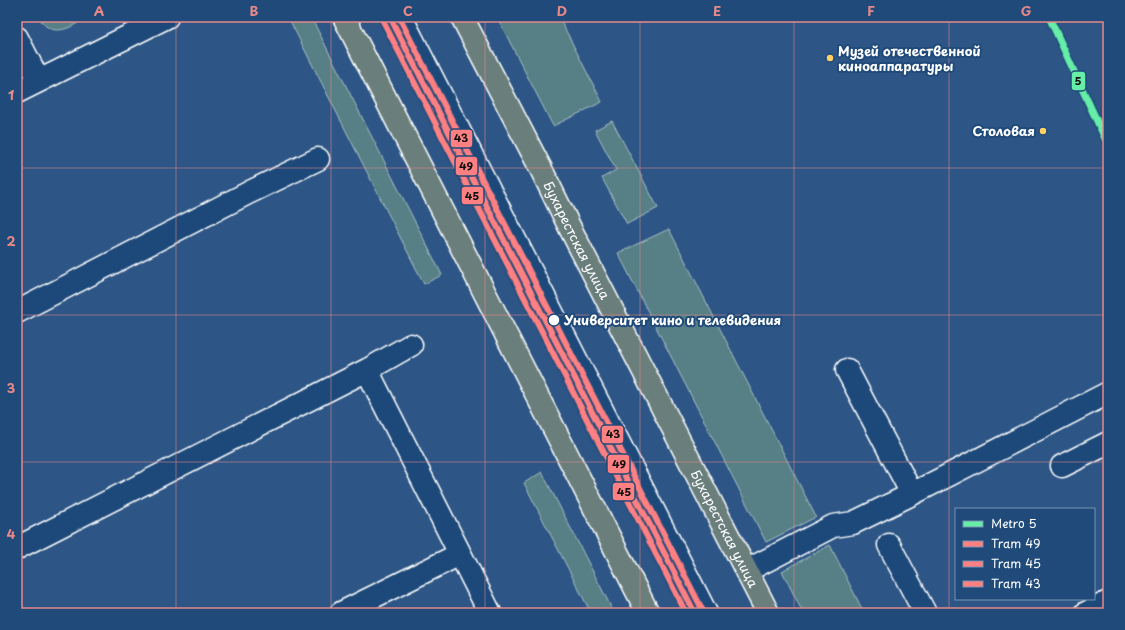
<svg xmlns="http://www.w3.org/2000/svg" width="1125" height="630" font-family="'Playpen Sans',sans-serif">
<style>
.green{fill:#567f86;stroke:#aabfc2}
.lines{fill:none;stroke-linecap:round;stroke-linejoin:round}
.minor-casing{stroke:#fff;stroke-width:25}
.major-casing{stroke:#fff;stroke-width:25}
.minor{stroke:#1f4a7a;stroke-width:22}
.major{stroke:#6b7f7c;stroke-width:22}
.tram-1-casing{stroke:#1f4a7a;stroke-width:9}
.tram-2-casing{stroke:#1f4a7a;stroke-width:9}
.tram-3-casing{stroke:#1f4a7a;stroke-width:9}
.tram-1{stroke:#ff8082;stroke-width:6}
.tram-2{stroke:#ff8082;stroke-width:6}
.tram-3{stroke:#ff8082;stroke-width:6}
.metro-1-casing{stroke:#1f4a7a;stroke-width:10}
.metro-1{stroke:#66eda8;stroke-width:7}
.grid{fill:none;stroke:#e88989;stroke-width:1;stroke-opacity:0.55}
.poi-dot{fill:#ffd166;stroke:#1f4a7a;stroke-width:1.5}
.stop-dot{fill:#fff;stroke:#1f4a7a;stroke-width:1.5}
.labels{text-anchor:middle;stroke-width:4;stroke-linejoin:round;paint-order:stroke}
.poi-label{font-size:13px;font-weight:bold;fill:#fff;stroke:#1f4a7a;text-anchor:start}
.street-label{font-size:13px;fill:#fff;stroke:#1f4a7a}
.stop-label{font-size:13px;font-weight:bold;fill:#fff;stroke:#1f4a7a;text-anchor:start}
.line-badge{stroke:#1f4a7a;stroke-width:1.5}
.pale-badge-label{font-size:11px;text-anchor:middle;font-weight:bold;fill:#111}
.neatline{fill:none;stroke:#e88989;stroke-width:1.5}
.grid-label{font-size:13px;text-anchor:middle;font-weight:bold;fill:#e88989}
</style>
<rect width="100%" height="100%" fill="#2d5686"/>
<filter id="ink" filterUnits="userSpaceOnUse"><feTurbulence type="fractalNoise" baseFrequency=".025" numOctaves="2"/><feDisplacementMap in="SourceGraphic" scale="8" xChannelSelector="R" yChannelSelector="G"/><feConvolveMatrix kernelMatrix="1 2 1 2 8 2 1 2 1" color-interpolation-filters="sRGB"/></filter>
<g filter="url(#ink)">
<path class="green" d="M 39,17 L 86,17 C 71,29 50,39 39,17 Z
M 288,17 L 311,17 L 442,275 L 424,284 Z
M 497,17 L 559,17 L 602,102 L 553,126 Z
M 612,121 L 658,208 L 627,224 L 602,178 L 616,170 L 595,130 Z
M 669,229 L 816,517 L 766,542 L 618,253 Z
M 542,472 L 614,613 L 591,613 L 524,483 Z
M 830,545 L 864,613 L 803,613 L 782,571 Z"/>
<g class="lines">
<defs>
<path id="minor" d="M 401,17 L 706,613
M 17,38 L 39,81
M 17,92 L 167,17
M 17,312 L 250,192 L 318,159
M 367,370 L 490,613
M 847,370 L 912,494
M 1062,466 L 1108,443
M 889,545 L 925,613
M 17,548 L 367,370 L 411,345
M 746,571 L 833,526 L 853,523 L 912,494 L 1108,393
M 341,613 L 460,554
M 1086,613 L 1108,602"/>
<g id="major">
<path d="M 344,17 L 648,613"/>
<path id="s1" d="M 462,17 L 541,169 L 571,230 L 768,613"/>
</g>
</defs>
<use href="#minor" class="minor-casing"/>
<use href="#major" class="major-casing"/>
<use href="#minor" class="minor"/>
<use href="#major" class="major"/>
<defs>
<path id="tram-1" d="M 390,17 L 695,613"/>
<path id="tram-2" d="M 383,21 L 686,613"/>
<path id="tram-3" d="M 399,17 L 702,609"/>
</defs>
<use href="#tram-1" class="tram-1-casing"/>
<use href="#tram-2" class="tram-2-casing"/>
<use href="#tram-3" class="tram-3-casing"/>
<use href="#tram-1" class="tram-1"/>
<use href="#tram-2" class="tram-2"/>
<use href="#tram-3" class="tram-3"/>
<defs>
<path id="metro-1" d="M 1049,17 L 1108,145"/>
</defs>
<use href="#metro-1" class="metro-1-casing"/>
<use href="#metro-1" class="metro-1"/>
</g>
</g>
<path class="grid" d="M 176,17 L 176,613M 331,17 L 331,613M 485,17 L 485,613M 640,17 L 640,613M 794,17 L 794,613M 949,17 L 949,613M 17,168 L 1108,168M 17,315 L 1108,315M 17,462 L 1108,462"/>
<g class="poi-dot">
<circle cx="830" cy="58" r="4"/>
<circle cx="1043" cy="131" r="4"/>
</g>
<circle class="stop-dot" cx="554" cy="320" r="6"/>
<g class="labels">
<g class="poi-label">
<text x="838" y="56">Музей отечественной<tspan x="838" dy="15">киноаппаратуры</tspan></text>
<text x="1035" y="136" text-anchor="end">Столовая</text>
</g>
<g class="street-label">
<text dy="5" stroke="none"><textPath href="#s1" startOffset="251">Бухарестская улица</textPath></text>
<text dy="5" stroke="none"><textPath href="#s1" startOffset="575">Бухарестская улица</textPath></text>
</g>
<g class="stop-label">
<text x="564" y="325">Университет кино и телевидения</text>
</g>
</g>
<g class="line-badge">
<rect x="1071" y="71" width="15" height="20" rx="4" fill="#66eda8"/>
<rect x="450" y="129" width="23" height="19" rx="4" fill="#ff8082"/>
<rect x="455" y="156" width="23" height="20" rx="4" fill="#ff8082"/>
<rect x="461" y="186" width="23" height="19" rx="4" fill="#ff8082"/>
<rect x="601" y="425" width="23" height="19" rx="4" fill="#ff8082"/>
<rect x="607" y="454" width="23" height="20" rx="4" fill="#ff8082"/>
<rect x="612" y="482" width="23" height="19" rx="4" fill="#ff8082"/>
</g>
<g class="pale-badge-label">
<text x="1078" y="85">5</text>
<text x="461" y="142">43</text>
<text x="466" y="170">49</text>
<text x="472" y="200">45</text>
<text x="613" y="438">43</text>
<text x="619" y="468">49</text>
<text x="624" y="496">45</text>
</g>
<rect width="1125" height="630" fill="none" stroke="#1f4a7a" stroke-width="44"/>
<rect x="955" y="508" width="140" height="92" fill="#1f4a7a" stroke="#7992af"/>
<rect x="963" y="521" width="20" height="6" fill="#66eda8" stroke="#7992af"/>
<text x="991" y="528" font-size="12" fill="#ffffff">Metro 5</text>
<rect x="963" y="541" width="20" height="6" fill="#ff8082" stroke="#7992af"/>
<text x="991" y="548" font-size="12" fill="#ffffff">Tram 49</text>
<rect x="963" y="561" width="20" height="6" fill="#ff8082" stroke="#7992af"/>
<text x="991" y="568" font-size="12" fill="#ffffff">Tram 45</text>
<rect x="963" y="581" width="20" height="6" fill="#ff8082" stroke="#7992af"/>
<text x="991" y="588" font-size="12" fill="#ffffff">Tram 43</text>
<rect x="22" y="22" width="1081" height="586" class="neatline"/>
<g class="grid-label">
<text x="99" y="16">A</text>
<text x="254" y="16">B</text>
<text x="408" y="16">C</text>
<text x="562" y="16">D</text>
<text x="717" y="16">E</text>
<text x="871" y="16">F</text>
<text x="1026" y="16">G</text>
<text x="11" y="100">1</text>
<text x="11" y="246">2</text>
<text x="11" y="393">3</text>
<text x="11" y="539">4</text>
</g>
</svg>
